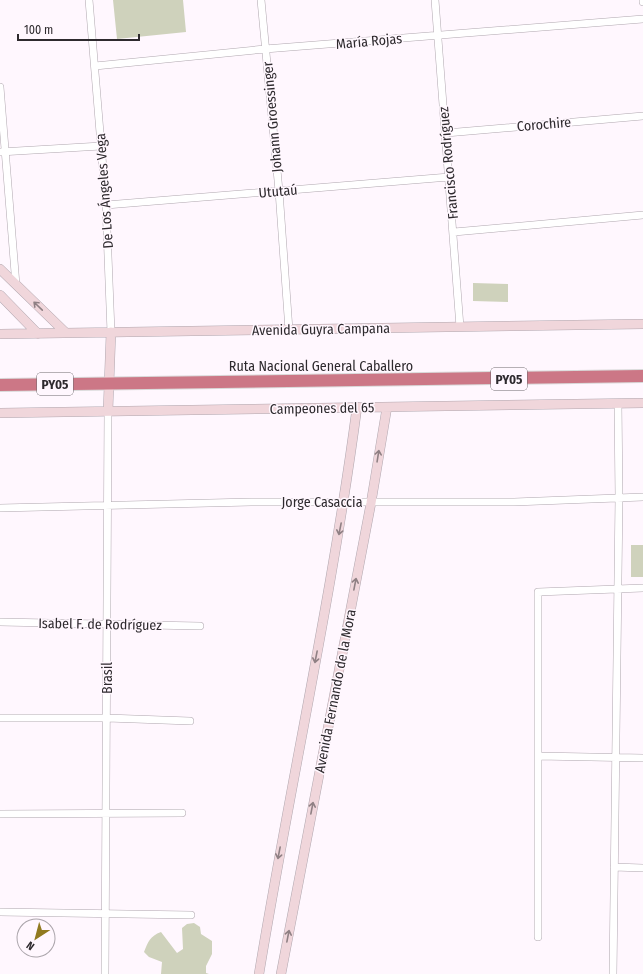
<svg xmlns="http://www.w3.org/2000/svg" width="643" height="974" font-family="'Fira Sans Condensed',sans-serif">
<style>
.green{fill:#cfd2bc}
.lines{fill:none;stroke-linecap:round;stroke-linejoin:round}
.street-casing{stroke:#b0a7af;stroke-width:8}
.secondary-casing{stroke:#b0a7af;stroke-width:10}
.highway-casing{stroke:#d9d9d9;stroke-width:14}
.street{stroke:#fff;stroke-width:7}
.secondary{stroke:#f0d6db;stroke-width:9}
.highway{stroke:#cc7786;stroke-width:12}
.oneway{stroke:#8f8084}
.labels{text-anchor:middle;stroke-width:3;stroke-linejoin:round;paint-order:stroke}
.shield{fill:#fff7fe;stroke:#6d686c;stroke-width:1}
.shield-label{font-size:13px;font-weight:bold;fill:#2e2a2e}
.street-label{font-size:14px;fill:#2e2a2e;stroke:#fff7fe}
</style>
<rect width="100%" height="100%" fill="#fff7fe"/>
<path class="green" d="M 113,0 L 183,0 L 186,32 L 117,39 Z
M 473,283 L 508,284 L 508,302 L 473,301 Z
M 631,545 L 643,545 L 643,577 L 631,577 Z
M 194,923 L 200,927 L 201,934 L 212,941 L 212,954 L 206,966 L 206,973 L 209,974 L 161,974 L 162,962 L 149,957 L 144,952 C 148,942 150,936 161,932 L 177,953 L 183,949 L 182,928 L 187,924 Z"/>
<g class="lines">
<defs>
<path id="street" d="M 89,0 L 106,205 L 111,332
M 261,0 L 279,191 L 289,330
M 435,0 L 460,327
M 643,0 L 643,2
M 95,66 L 265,49 L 643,19
M 0,87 L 16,285
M 446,133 L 643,116
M 0,152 L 101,146
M 106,205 L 449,177
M 454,232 L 643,215
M 0,508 L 251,502 L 514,502 L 643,497
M 0,622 L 200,626
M 0,718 L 107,718 L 190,721
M 538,756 L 643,758
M 0,814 L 182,813
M 614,867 L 643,868
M 0,912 L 191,915
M 538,937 L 538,592 L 643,588
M 105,974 L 108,411
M 613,974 L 619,498 L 618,403"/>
<path id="secondary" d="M 0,269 L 66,333
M 0,295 L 38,334
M 0,334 L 643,324
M 108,411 L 111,332
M 0,413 L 643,403
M 259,974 C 290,785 332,597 357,407
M 281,974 L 371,503 L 387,407"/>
<path id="highway" d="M 0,385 L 643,376"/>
</defs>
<use href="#street" class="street-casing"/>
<use href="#secondary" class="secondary-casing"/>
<use href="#highway" class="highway-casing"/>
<use href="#street" class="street"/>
<use href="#secondary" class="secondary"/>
<use href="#highway" class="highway"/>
</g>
<defs><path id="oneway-shaft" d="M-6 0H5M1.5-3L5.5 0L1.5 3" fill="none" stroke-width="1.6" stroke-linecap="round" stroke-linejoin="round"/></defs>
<g class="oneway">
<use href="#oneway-shaft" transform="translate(38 306) rotate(-136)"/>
<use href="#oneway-shaft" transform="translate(378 456) rotate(-81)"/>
<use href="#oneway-shaft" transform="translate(340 529) rotate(101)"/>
<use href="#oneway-shaft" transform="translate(355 584) rotate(-79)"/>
<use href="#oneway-shaft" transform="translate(316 657) rotate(101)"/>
<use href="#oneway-shaft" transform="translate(312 808) rotate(-79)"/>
<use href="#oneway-shaft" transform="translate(279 853) rotate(101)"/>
<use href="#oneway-shaft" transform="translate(288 936) rotate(-79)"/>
</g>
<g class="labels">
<g class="shield">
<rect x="491" y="368" width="36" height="22" rx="3"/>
<rect x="37" y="373" width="36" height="22" rx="3"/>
</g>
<g class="shield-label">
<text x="509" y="384">PY05</text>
<text x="55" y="389">PY05</text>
</g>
<g class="street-label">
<text transform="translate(369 41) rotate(-5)" y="5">María Rojas</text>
<text transform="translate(272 117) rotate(-95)" y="5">Johann Groessinger</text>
<text transform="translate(544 124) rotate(-5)" y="5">Corochire</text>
<text transform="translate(448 163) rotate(-95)" y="5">Francisco Rodríguez</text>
<text transform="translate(104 191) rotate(-94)" y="5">De Los Ángeles Vega</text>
<text transform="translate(278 191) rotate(-5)" y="5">Ututaú</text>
<text transform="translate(321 329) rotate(-1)" y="5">Avenida Guyra Campana</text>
<text x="321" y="371">Ruta Nacional General Caballero</text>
<text transform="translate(322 408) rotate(-1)" y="5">Campeones del 65</text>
<text x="322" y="507">Jorge Casaccia</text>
<text transform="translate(100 624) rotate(1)" y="5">Isabel F. de Rodríguez</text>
<text transform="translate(107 678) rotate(-90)" y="5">Brasil</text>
<text transform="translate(335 691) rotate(-79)" y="5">Avenida Fernando de la Mora</text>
</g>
</g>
<g transform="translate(36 938) rotate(216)"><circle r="19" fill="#fff7fe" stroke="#aba5ab"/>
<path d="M0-3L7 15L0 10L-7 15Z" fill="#917a20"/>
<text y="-6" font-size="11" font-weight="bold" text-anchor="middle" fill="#2e2a2e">N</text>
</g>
<path d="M18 34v6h121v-6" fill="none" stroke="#2e2a2e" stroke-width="2"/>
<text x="24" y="34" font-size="12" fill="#2e2a2e" stroke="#fff7fe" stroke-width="3" paint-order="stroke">100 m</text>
</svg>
